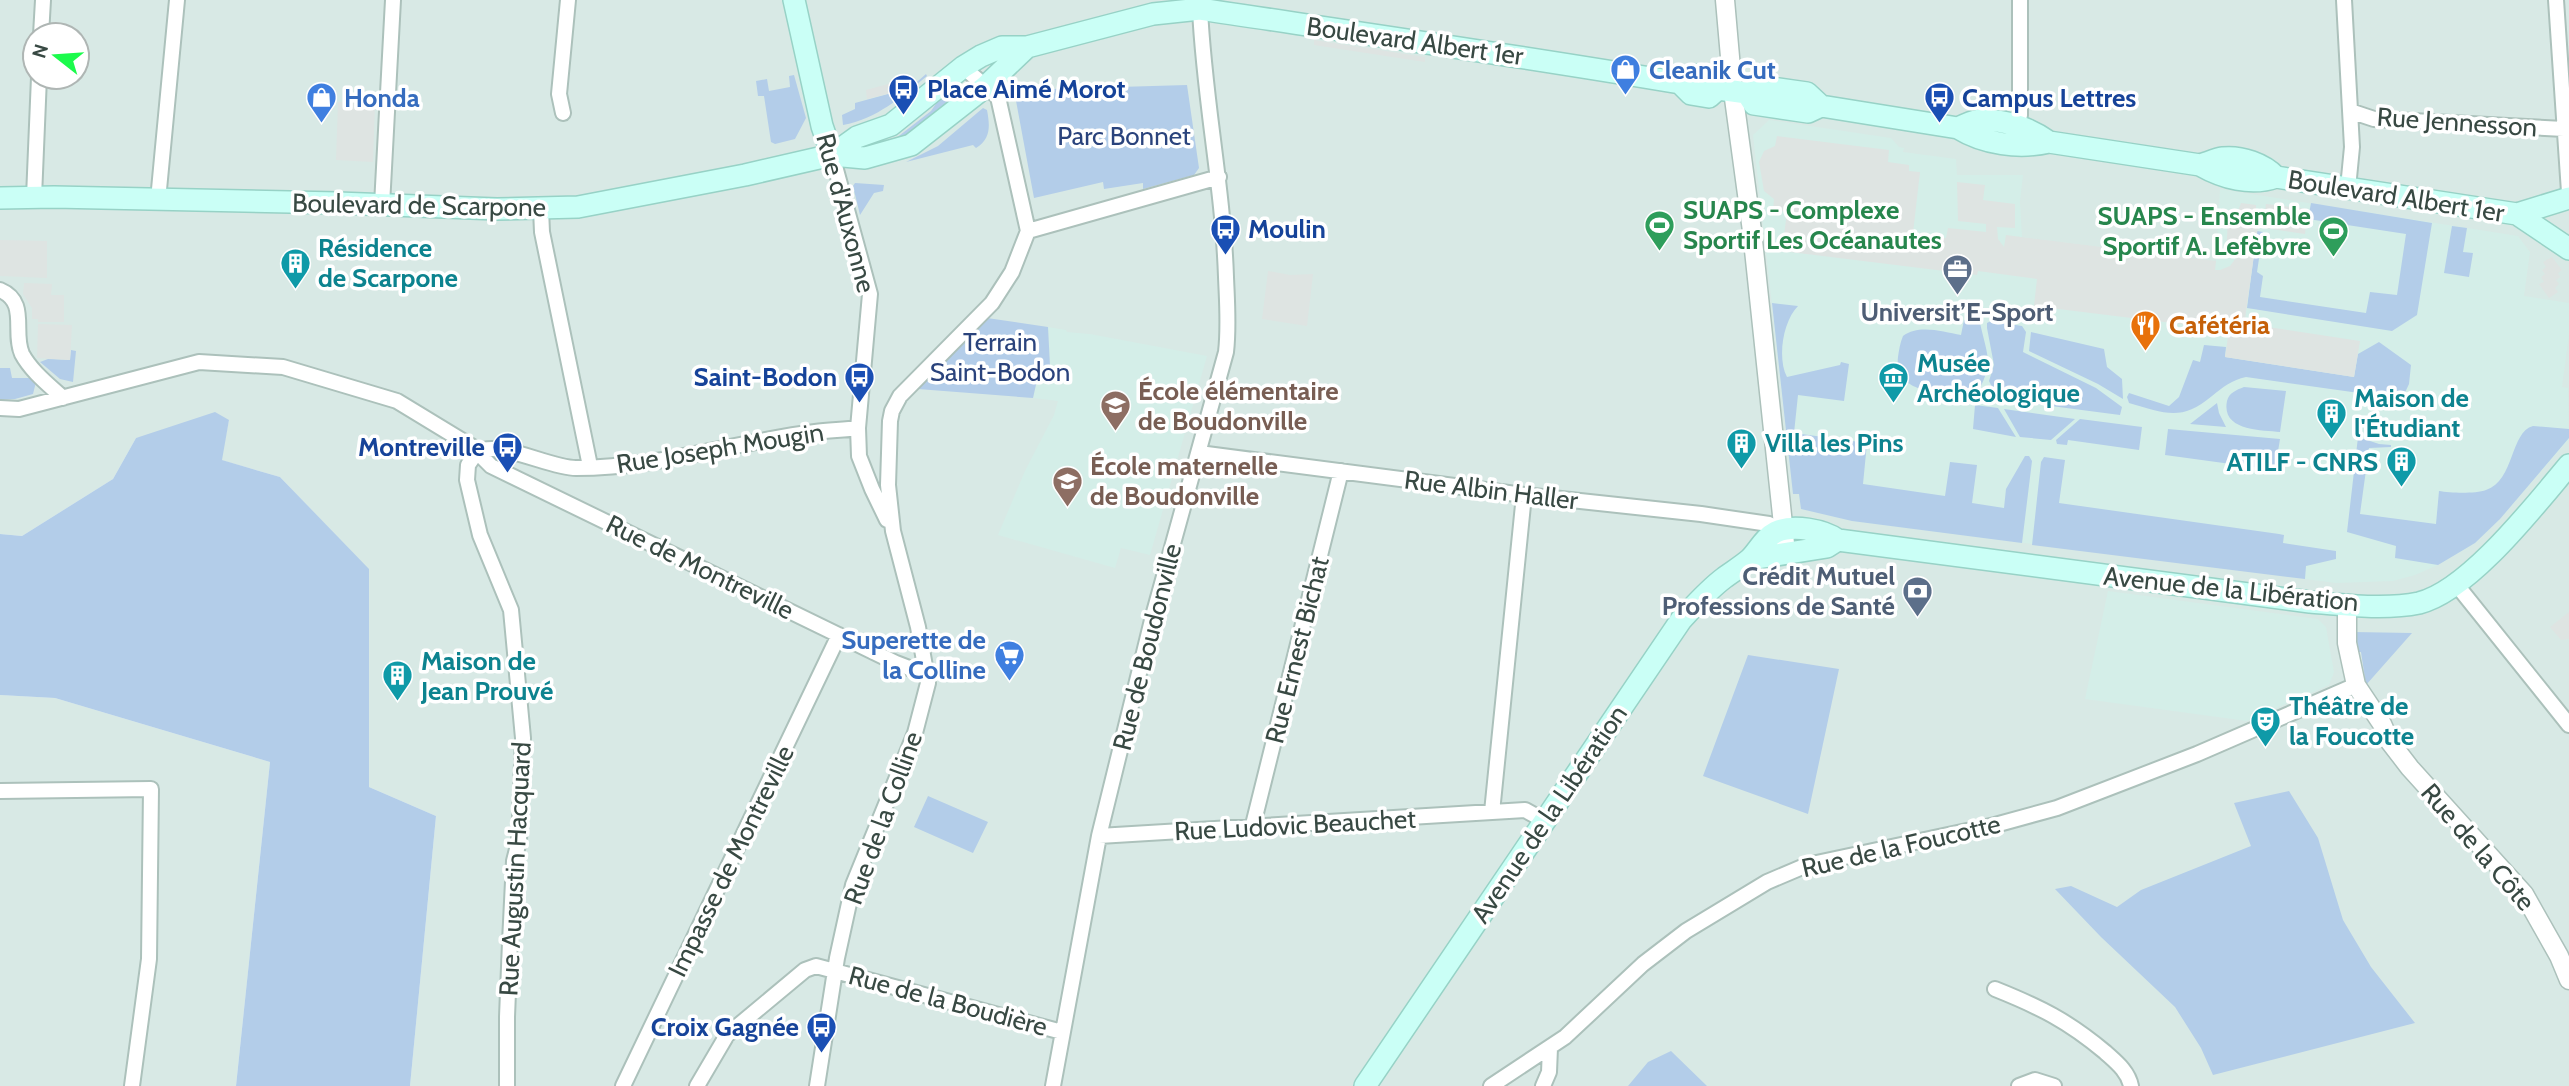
<svg xmlns="http://www.w3.org/2000/svg" width="2569" height="1086" font-family="Cabin,sans-serif">
<style>
.residential{fill:#d8e9e5;fill-rule:evenodd}
.education{fill:#d4eee8}
.green{fill:#b3cde9}
.parking{fill:#dee4e2}
.lines{fill:none;stroke-linecap:round;stroke-linejoin:round}
.minor-casing{stroke:#acc1bb;stroke-width:18}
.tertiary-casing{stroke:#acc1bb;stroke-width:21}
.secondary-casing{stroke:#97d2c6;stroke-width:24}
.minor{stroke:#fff;stroke-width:14}
.tertiary{stroke:#fff;stroke-width:18}
.secondary{stroke:#cafff6;stroke-width:21}
.labels{text-anchor:middle;stroke-width:7;stroke-linejoin:round;paint-order:stroke}
.street-label{font-size:26px;fill:#384943;stroke:#fff}
.shop-label{font-size:26px;font-weight:bold;fill:#366cbe;stroke:#fff;text-anchor:start}
.transit-label{font-size:26px;font-weight:bold;fill:#164399;stroke:#fff;text-anchor:start}
.park-label{font-size:26px;fill:#2a437c;stroke:#fff}
.leisure-label{font-size:26px;font-weight:bold;fill:#27864d;stroke:#fff;text-anchor:start}
.culture-label{font-size:26px;font-weight:bold;fill:#0d838f;stroke:#fff;text-anchor:start}
.service-label{font-size:26px;font-weight:bold;fill:#4e5e75;stroke:#fff}
.food-label{font-size:26px;font-weight:bold;fill:#c56008;stroke:#fff;text-anchor:start}
.education-label{font-size:26px;font-weight:bold;fill:#785e54;stroke:#fff;text-anchor:start}
</style>
<rect width="100%" height="100%" fill="#eaf5f2"/>
<path class="residential" d="M 0,0 L 2569,0 L 2569,1086 L 410,1086 L 436,816 L 369,787 L 368,569 L 280,477 L 221,460 L 229,420 L 136,438 L 113,479 L 22,536 L 0,534 ZM 35,35 L 77,35 L 77,77 L 35,77 Z
M 0,695 L 55,698 L 270,762 L 236,1086 L 0,1086 Z"/>
<path class="education" d="M 1769,120 L 1891,138 L 1899,147 L 1904,148 L 1903,152 L 1956,159 L 1957,175 L 2023,175 L 2020,202 L 2022,237 L 2216,261 L 2220,189 L 2518,236 L 2530,252 L 2524,296 L 2569,303 L 2569,334 L 2562,387 L 2568,388 L 2569,439 L 2500,519 L 2475,543 L 2438,565 L 2415,575 L 2393,581 L 2336,583 L 2305,579 L 1852,521 L 1801,509 L 1799,494 L 1793,494 L 1753,135 Z
M 1048,327 L 1066,330 L 1067,332 L 1090,334 L 1207,356 L 1150,555 L 1121,548 L 1115,568 L 998,535 L 1025,471 L 1054,415 L 1058,401 L 1033,398 L 1040,366 L 1050,366 Z
M 2108,591 L 2318,619 L 2326,627 L 2334,672 L 2329,685 L 2247,721 L 2085,699 Z"/>
<path class="green" d="M 926,74 L 927,76 C 901,97 877,119 843,125 L 842,115 L 855,109 L 855,103 L 910,88 Z
M 794,75 L 806,118 L 795,139 L 775,144 L 771,142 L 764,96 L 758,96 L 756,81 L 767,79 L 769,91 L 790,87 L 789,76 Z
M 1187,85 L 1199,168 L 1194,175 L 1143,189 L 1143,183 L 1104,189 L 1103,182 L 1034,198 L 1014,90 Z
M 942,95 L 944,97 L 958,96 L 914,134 L 882,143 L 895,139 L 931,111 Z
M 983,108 L 987,110 C 990,126 991,139 976,148 L 973,145 L 906,162 L 938,146 Z
M 855,183 L 884,185 L 883,191 L 874,193 L 860,215 L 853,186 Z
M 2311,203 L 2432,223 L 2417,315 L 2392,331 L 2247,308 L 2257,231 L 2263,232 L 2257,272 L 2263,276 L 2260,297 L 2366,313 L 2370,292 L 2397,295 L 2406,234 L 2308,219 Z
M 2452,226 L 2467,228 L 2463,252 L 2473,253 L 2469,277 L 2444,273 Z
M 1772,303 L 1798,306 C 1783,321 1777,358 1787,377 L 1840,365 L 1841,362 L 1849,364 L 1844,401 L 1798,395 L 1794,433 L 1867,443 L 1863,484 L 1945,496 L 1950,462 L 1977,465 L 1972,503 L 2004,508 L 2006,489 L 2025,456 L 2029,456 L 2032,461 L 2022,543 L 1852,521 L 1801,509 L 1799,494 L 1793,494 Z
M 987,318 L 1048,327 L 1050,366 L 1040,367 L 1033,398 L 918,389 Z
M 1964,320 L 1980,323 C 1988,359 1994,362 1976,396 C 1949,393 1893,397 1898,357 C 1899,350 1900,343 1903,336 C 1919,324 1943,332 1961,335 Z
M 1991,321 L 2022,326 L 2026,332 L 2023,352 L 2096,388 L 2122,407 L 2120,415 L 1998,399 L 1989,381 L 1994,365 L 1987,328 L 1987,323 Z
M 2031,332 L 2104,349 L 2107,367 L 2122,379 L 2123,399 L 2098,384 L 2029,351 Z
M 2379,342 L 2411,365 L 2409,384 L 2402,399 L 2246,377 C 2232,380 2223,387 2212,396 C 2181,422 2165,413 2129,403 L 2127,397 L 2129,393 L 2169,406 L 2179,397 L 2193,360 L 2200,362 L 2204,345 L 2226,347 L 2225,357 L 2354,377 L 2358,354 Z
M 71,350 L 76,351 L 73,382 L 60,379 L 40,362 L 48,359 L 70,360 Z
M 0,368 L 10,368 L 12,378 L 32,378 L 36,382 L 33,394 L 15,399 L 0,400 Z
M 2244,387 L 2286,391 L 2280,432 C 2261,430 2221,431 2227,401 C 2229,393 2236,390 2244,387 Z
M 2217,403 L 2219,413 L 2226,427 L 2190,424 Z
M 1975,405 L 1998,408 L 2016,437 L 1973,429 Z
M 2004,409 L 2075,419 L 2051,440 L 2020,437 Z
M 215,412 L 229,420 L 222,460 L 280,477 L 369,569 L 369,787 L 436,816 L 410,1086 L 236,1086 L 270,762 L 55,698 L 0,695 L 0,534 L 22,536 L 113,479 L 136,438 Z
M 2080,419 L 2142,427 L 2139,450 L 2068,440 L 2067,445 L 2057,444 L 2056,440 Z
M 2533,426 L 2569,429 L 2569,438 L 2500,519 L 2475,543 L 2438,565 L 2395,558 L 2396,546 L 2347,532 L 2358,437 L 2379,444 L 2391,445 L 2391,447 L 2369,448 L 2360,514 L 2436,524 L 2439,491 C 2450,493 2475,494 2486,490 C 2515,480 2510,432 2533,426 Z
M 2168,429 L 2280,439 L 2275,470 L 2165,455 Z
M 2044,457 L 2065,460 L 2059,503 L 2279,534 L 2284,535 L 2283,543 L 2336,551 L 2336,559 L 2306,566 L 2305,579 L 2032,545 L 2041,462 Z
M 2353,632 L 2412,633 L 2366,685 L 2361,652 L 2356,652 Z
M 1748,655 L 1839,669 L 1808,814 L 1703,776 Z
M 2289,791 L 2318,838 L 2343,920 L 2371,967 L 2415,1023 L 2213,1075 L 2201,1048 L 2175,1007 L 2101,937 L 2055,889 L 2071,886 L 2117,907 L 2141,890 L 2251,846 L 2234,803 Z
M 928,796 L 988,822 L 973,853 L 914,827 Z
M 1671,1051 L 1707,1086 L 1628,1086 L 1648,1062 Z"/>
<path class="parking" d="M 1314,40 L 1425,57 L 1425,62 L 1314,45 Z
M 910,78 L 911,88 L 867,99 L 866,90 Z
M 338,102 L 375,103 L 373,162 L 336,160 Z
M 1777,136 L 1889,150 L 1888,162 L 1909,165 L 1909,171 L 1920,172 L 1913,233 L 1946,238 L 1948,228 L 1986,232 L 1986,224 L 1958,221 L 1957,182 L 1985,185 L 1983,200 L 2015,204 L 2015,228 L 1997,227 L 1998,239 L 2004,247 L 2006,235 L 2021,237 L 2216,261 L 2215,270 L 2220,270 L 2230,266 L 2236,258 L 2237,250 L 2226,257 L 2228,218 L 2238,211 L 2241,203 L 2256,205 L 2256,217 L 2264,218 L 2266,204 L 2308,209 L 2305,234 L 2258,227 L 2243,333 L 2247,335 L 2248,324 L 2360,341 L 2354,377 L 2225,357 L 2229,330 L 2034,306 L 2037,279 L 1978,271 L 1977,275 L 1782,251 L 1787,212 L 1773,210 L 1774,199 L 1764,191 L 1759,162 L 1764,151 L 1775,146 Z
M 0,240 L 47,241 L 47,278 L 0,276 Z
M 2552,257 L 2562,270 L 2558,273 L 2560,277 L 2556,280 L 2559,284 L 2555,288 L 2558,292 L 2549,298 L 2539,284 L 2544,282 L 2541,277 L 2545,274 L 2542,270 L 2546,267 L 2543,262 Z
M 1268,271 L 1290,275 L 1313,274 L 1307,326 L 1262,319 Z
M 24,283 L 52,284 L 51,295 L 64,295 L 64,322 L 38,322 L 38,319 L 32,319 L 32,308 L 23,294 Z
M 38,324 L 72,325 L 70,360 L 37,358 Z
M 2569,612 L 2569,639 L 2561,640 L 2550,627 Z"/>
<g class="lines">
<defs>
<path id="minor" d="M 2344,0 L 2352,147 L 2348,188
M 2556,0 L 2569,192
M 41,35 L 43,0
M 2350,111 L 2374,119 L 2564,129
M 563,113 L 559,94 L 568,0
M 2017,126 L 2020,115 L 2020,0
M 832,155 L 870,294 L 858,428 L 859,456 L 872,489 L 887,520
M 34,197 L 39,77
M 158,200 L 177,0
M 382,205 L 393,0
M 541,209 L 542,232 L 590,466
M 1028,231 L 1219,177
M 0,290 C 29,302 12,332 22,354 C 31,371 49,385 63,398
M 0,408 L 19,409 L 199,362 L 283,367 L 397,401 L 471,446 L 491,466 L 896,663 L 927,675
M 477,452 L 468,465 L 467,480 L 480,535 L 511,610 L 523,738 L 519,841 L 514,861 L 510,942 L 507,1017 L 507,1086
M 477,452 C 501,440 549,468 576,468 C 658,468 735,442 815,432 C 829,430 844,430 858,428
M 1199,453 L 1524,495 L 1701,514 L 1769,524 L 1782,530
M 2456,584 L 2569,725
M 0,791 L 151,789 L 149,959 L 132,1086
M 1492,812 L 1524,495
M 1252,829 L 1341,471
M 1099,836 L 1525,810 L 1545,821
M 1995,989 C 2040,1007 2068,1021 2105,1052 C 2116,1062 2128,1071 2131,1086
M 623,1086 L 839,635
M 697,1086 L 727,1035 L 805,970 L 816,966 L 1062,1032
M 817,1086 L 837,958 L 853,885 L 915,733 L 928,683 L 918,627 L 893,531 L 888,485 L 890,421 L 892,411 L 900,396 L 992,303 L 1012,272 L 1028,231 L 998,97 L 963,67
M 1053,1086 L 1099,836 L 1153,616 L 1226,352 C 1229,327 1227,302 1226,277 C 1223,186 1204,99 1200,9
M 1491,1086 L 1565,1037 L 1643,964 L 1686,931 L 1767,882 L 1807,865 L 1995,825 L 2057,808 L 2197,754 L 2356,685
M 1543,1086 L 1549,1072 L 1550,1048
M 2019,1086 L 2035,1080 L 2054,1086"/>
<path id="tertiary" d="M 1725,0 L 1733,91 L 1752,231 L 1786,553
M 2347,604 L 2347,643 L 2356,685 L 2382,724 L 2390,742 L 2410,768 L 2524,894 L 2559,956 L 2569,980"/>
<path id="secondary" d="M 794,0 L 822,126 L 832,155
M 1680,83 L 1695,75 L 1713,79 L 1718,89
M 1718,89 L 1747,93 L 1759,86 L 1807,93 L 1821,106 L 1958,128 C 1984,144 2019,149 2049,142 L 2200,165 C 2223,178 2251,186 2276,177 L 2517,214 L 2569,198
M 1747,93 L 1754,104 L 1808,112 L 1821,106
M 1958,128 C 1964,125 1973,121 1979,120 C 2004,119 2030,128 2049,142
M 832,155 L 857,137 L 891,125 L 963,67 L 981,56 L 1002,47 L 1027,47 L 1153,14 L 1200,9 C 1360,33 1520,56 1680,83 L 1691,94 L 1709,97 L 1718,89
M 2200,165 C 2207,163 2216,159 2223,158 C 2241,156 2264,164 2276,177
M 0,198 L 54,197 L 338,203 L 497,209 L 578,207 L 745,175 L 832,155 L 865,158 L 911,145 L 985,87 L 1027,47
M 2517,214 L 2569,249
M 1751,559 L 1827,547 L 1838,540
M 1365,1086 L 1681,620 C 1695,605 1708,590 1724,578 C 1732,572 1742,566 1750,559 C 1759,550 1764,538 1776,532 C 1793,524 1824,530 1838,540 L 2310,602 C 2345,605 2385,610 2419,603 C 2469,591 2536,504 2569,465"/>
</defs>
<use href="#minor" class="minor-casing"/>
<use href="#tertiary" class="tertiary-casing"/>
<use href="#secondary" class="secondary-casing"/>
<use href="#minor" class="minor"/>
<use href="#tertiary" class="tertiary"/>
<use href="#secondary" class="secondary"/>
</g>
<defs>
<symbol id="shop-pin" viewBox="-11 -11 22 30"><path d="M0 17L-7.5 6A9.5 9.5 0 1 1 7.5 6Z" fill="#3f7fe0" stroke="#fff"/><path d="M-5-2.5h2.3a2.7 3.5 0 0 1 5.4 0H5L5.5 6h-11ZM-1.5-2.5h3a1.5 2.3 0 0 0-3 0Z" fill="#fff"/></symbol>
<symbol id="bus-pin" viewBox="-11 -11 22 30"><path d="M0 17L-7.5 6A9.5 9.5 0 1 1 7.5 6Z" fill="#1a4fb4" stroke="#fff"/><path d="M-5-6H5V4H4V6H2V4H-2V6H-4V4H-5ZM-3.5-4V0h7V-4ZM-3.5 1.2v1.5H-2V1.2ZM2 1.2v1.5H3.5V1.2Z" fill="#fff"/></symbol>
<symbol id="stadium-pin" viewBox="-11 -11 22 30"><path d="M0 17L-7.5 6A9.5 9.5 0 1 1 7.5 6Z" fill="#2e9e5b" stroke="#fff"/><path d="M0-5a6.5 5 0 1 0 0 10a6.5 5 0 1 0 0-10ZM-3.5-1.8h7v3.6h-7Z" fill="#fff"/></symbol>
<symbol id="building-pin" viewBox="-11 -11 22 30"><path d="M0 17L-7.5 6A9.5 9.5 0 1 1 7.5 6Z" fill="#0f9aa8" stroke="#fff"/><path d="M-4-6H4V6H1V3H-1V6H-4ZM-2.5-4.3h1.7v1.8h-1.7ZM.8-4.3h1.7v1.8H.8ZM-2.5-1h1.7V.8h-1.7ZM.8-1h1.7V.8H.8Z" fill="#fff"/></symbol>
<symbol id="office-pin" viewBox="-11 -11 22 30"><path d="M0 17L-7.5 6A9.5 9.5 0 1 1 7.5 6Z" fill="#5c6f8a" stroke="#fff"/><path d="M-6-3h4V-5.5h4V-3h4V5H-6ZM-1-4.5V-3h2v-1.5ZM-6 0V1H6V0Z" fill="#fff"/></symbol>
<symbol id="restaurant-pin" viewBox="-11 -11 22 30"><path d="M0 17L-7.5 6A9.5 9.5 0 1 1 7.5 6Z" fill="#e8710a" stroke="#fff"/><path d="M-5-6h1v4h1v-4h1v4h1v-4h1v5L-1.5 .5V6h-2V.5L-5-1ZM5-6V6H3V1.5H1.5Q1.5-4 5-6Z" fill="#fff"/></symbol>
<symbol id="museum-pin" viewBox="-11 -11 22 30"><path d="M0 17L-7.5 6A9.5 9.5 0 1 1 7.5 6Z" fill="#0f9aa8" stroke="#fff"/><path d="M0-6L6-3V-2H-6V-3ZM-5-1h2V3h-2ZM-1-1h2V3h-2ZM3-1h2V3H3ZM-6 4H6V6H-6Z" fill="#fff"/></symbol>
<symbol id="school-pin" viewBox="-11 -11 22 30"><path d="M0 17L-7.5 6A9.5 9.5 0 1 1 7.5 6Z" fill="#8d6e63" stroke="#fff"/><path d="M0-5L7-2L0 1L-7-2ZM-4 1L0 2.5L4 1V4Q0 6-4 4Z" fill="#fff"/></symbol>
<symbol id="bank-pin" viewBox="-11 -11 22 30"><path d="M0 17L-7.5 6A9.5 9.5 0 1 1 7.5 6Z" fill="#5c6f8a" stroke="#fff"/><path d="M-6-4H6V4H-6ZM0-2.3a2.3 2.3 0 1 0 0 4.6a2.3 2.3 0 1 0 0-4.6Z" fill="#fff"/></symbol>
<symbol id="supermarket-pin" viewBox="-11 -11 22 30"><path d="M0 17L-7.5 6A9.5 9.5 0 1 1 7.5 6Z" fill="#3f7fe0" stroke="#fff"/><path d="M-6-5.5h2.5l.6 2H6L4.5 2H-2.5L-4.4-4H-6ZM-1.5 3.2a1.3 1.3 0 1 0 .1 0ZM3 3.2a1.3 1.3 0 1 0 .1 0Z" fill="#fff"/></symbol>
<symbol id="theatre-pin" viewBox="-11 -11 22 30"><path d="M0 17L-7.5 6A9.5 9.5 0 1 1 7.5 6Z" fill="#0f9aa8" stroke="#fff"/><path d="M-5-5.5Q0-4 5-5.5V0Q5 5 0 6Q-5 5-5 0ZM-3.3-2.5H-1v1.5H-3.3ZM1-2.5H3.3v1.5H1ZM-2.8 1Q0 5.5 2.8 1Z" fill="#fff"/></symbol>
</defs>
<g fill-rule="evenodd">
<use href="#shop-pin" x="1608" y="52" width="35" height="47"/>
<use href="#bus-pin" x="886" y="72" width="35" height="47"/>
<use href="#shop-pin" x="304" y="80" width="35" height="47"/>
<use href="#bus-pin" x="1922" y="80" width="35" height="47"/>
<use href="#stadium-pin" x="1642" y="208" width="35" height="47"/>
<use href="#bus-pin" x="1208" y="212" width="35" height="47"/>
<use href="#stadium-pin" x="2316" y="214" width="35" height="47"/>
<use href="#building-pin" x="278" y="246" width="35" height="47"/>
<use href="#office-pin" x="1940" y="252" width="35" height="47"/>
<use href="#restaurant-pin" x="2128" y="308" width="35" height="47"/>
<use href="#bus-pin" x="842" y="360" width="35" height="47"/>
<use href="#museum-pin" x="1876" y="360" width="35" height="47"/>
<use href="#school-pin" x="1098" y="388" width="35" height="47"/>
<use href="#building-pin" x="2314" y="396" width="35" height="47"/>
<use href="#building-pin" x="1724" y="426" width="35" height="47"/>
<use href="#bus-pin" x="490" y="430" width="35" height="47"/>
<use href="#building-pin" x="2384" y="444" width="35" height="47"/>
<use href="#school-pin" x="1050" y="464" width="35" height="47"/>
<use href="#bank-pin" x="1900" y="574" width="35" height="47"/>
<use href="#supermarket-pin" x="992" y="638" width="35" height="47"/>
<use href="#building-pin" x="380" y="658" width="35" height="47"/>
<use href="#theatre-pin" x="2248" y="704" width="35" height="47"/>
<use href="#bus-pin" x="804" y="1010" width="35" height="47"/>
</g>
<g class="labels">
<g class="street-label">
<text transform="translate(1415 41) rotate(8)" y="9">Boulevard Albert 1er</text>
<text transform="translate(2457 122) rotate(4)" y="9">Rue Jennesson</text>
<text transform="translate(2396 196) rotate(9)" y="9">Boulevard Albert 1er</text>
<text transform="translate(419 205) rotate(1)" y="9">Boulevard de Scarpone</text>
<text transform="translate(846 213) rotate(75)" y="9">Rue d'Auxonne</text>
<text transform="translate(720 448) rotate(-9)" y="9">Rue Joseph Mougin</text>
<text transform="translate(1491 490) rotate(7)" y="9">Rue Albin Haller</text>
<text transform="translate(700 567) rotate(26)" y="9">Rue de Montreville</text>
<text transform="translate(2231 589) rotate(6)" y="9">Avenue de la Libération</text>
<text transform="translate(1147 647) rotate(-76)" y="9">Rue de Boudonville</text>
<text transform="translate(1297 650) rotate(-76)" y="9">Rue Ernest Bichat</text>
<text transform="translate(1549 814) rotate(-56)" y="9">Avenue de la Libération</text>
<text transform="translate(883 818) rotate(-70)" y="9">Rue de la Colline</text>
<text transform="translate(1295 825) rotate(-3)" y="9">Rue Ludovic Beauchet</text>
<text transform="translate(1901 846) rotate(-13)" y="9">Rue de la Foucotte</text>
<text transform="translate(2478 847) rotate(49)" y="9">Rue de la Côte</text>
<text transform="translate(731 861) rotate(-64)" y="9">Impasse de Montreville</text>
<text transform="translate(515 869) rotate(-87)" y="9">Rue Augustin Hacquard</text>
<text transform="translate(948 1001) rotate(15)" y="9">Rue de la Boudière</text>
</g>
<g class="shop-label">
<text x="1649" y="79">Cleanik Cut</text>
<text x="344" y="107">Honda</text>
<text x="986" y="649" text-anchor="end">Superette de<tspan x="986" dy="30">la Colline</tspan></text>
</g>
<g class="transit-label">
<text x="927" y="98">Place Aimé Morot</text>
<text x="1962" y="107">Campus Lettres</text>
<text x="1248" y="238">Moulin</text>
<text x="837" y="386" text-anchor="end">Saint-Bodon</text>
<text x="485" y="456" text-anchor="end">Montreville</text>
<text x="799" y="1036" text-anchor="end">Croix Gagnée</text>
</g>
<g class="park-label">
<text x="1124" y="145">Parc Bonnet</text>
<text x="1000" y="351">Terrain<tspan x="1000" dy="30">Saint-Bodon</tspan></text>
</g>
<g class="leisure-label">
<text x="1683" y="219">SUAPS - Complexe<tspan x="1683" dy="30">Sportif Les Océanautes</tspan></text>
<text x="2311" y="225" text-anchor="end">SUAPS - Ensemble<tspan x="2311" dy="30">Sportif A. Lefèbvre</tspan></text>
</g>
<g class="culture-label">
<text x="318" y="257">Résidence<tspan x="318" dy="30">de Scarpone</tspan></text>
<text x="1917" y="372">Musée<tspan x="1917" dy="30">Archéologique</tspan></text>
<text x="2354" y="407">Maison de<tspan x="2354" dy="30">l'Étudiant</tspan></text>
<text x="1765" y="452">Villa les Pins</text>
<text x="2378" y="471" text-anchor="end">ATILF - CNRS</text>
<text x="421" y="670">Maison de<tspan x="421" dy="30">Jean Prouvé</tspan></text>
<text x="2289" y="715">Théâtre de<tspan x="2289" dy="30">la Foucotte</tspan></text>
</g>
<g class="service-label">
<text x="1957" y="321">Universit’E-Sport</text>
<text x="1895" y="585" text-anchor="end">Crédit Mutuel<tspan x="1895" dy="30">Professions de Santé</tspan></text>
</g>
<g class="food-label">
<text x="2169" y="334">Cafétéria</text>
</g>
<g class="education-label">
<text x="1138" y="400">École élémentaire<tspan x="1138" dy="30">de Boudonville</tspan></text>
<text x="1090" y="475">École maternelle<tspan x="1090" dy="30">de Boudonville</tspan></text>
</g>
</g>
<g transform="translate(56 56) rotate(287)"><circle r="33" fill="#ffffff" stroke="#afb6b4" stroke-width="2"/>
<path d="M0-5L12 26L0 18L-12 26Z" fill="#1bfb4c"/>
<text y="-10" font-size="19" font-weight="bold" text-anchor="middle" fill="#384943">N</text>
</g>
</svg>
